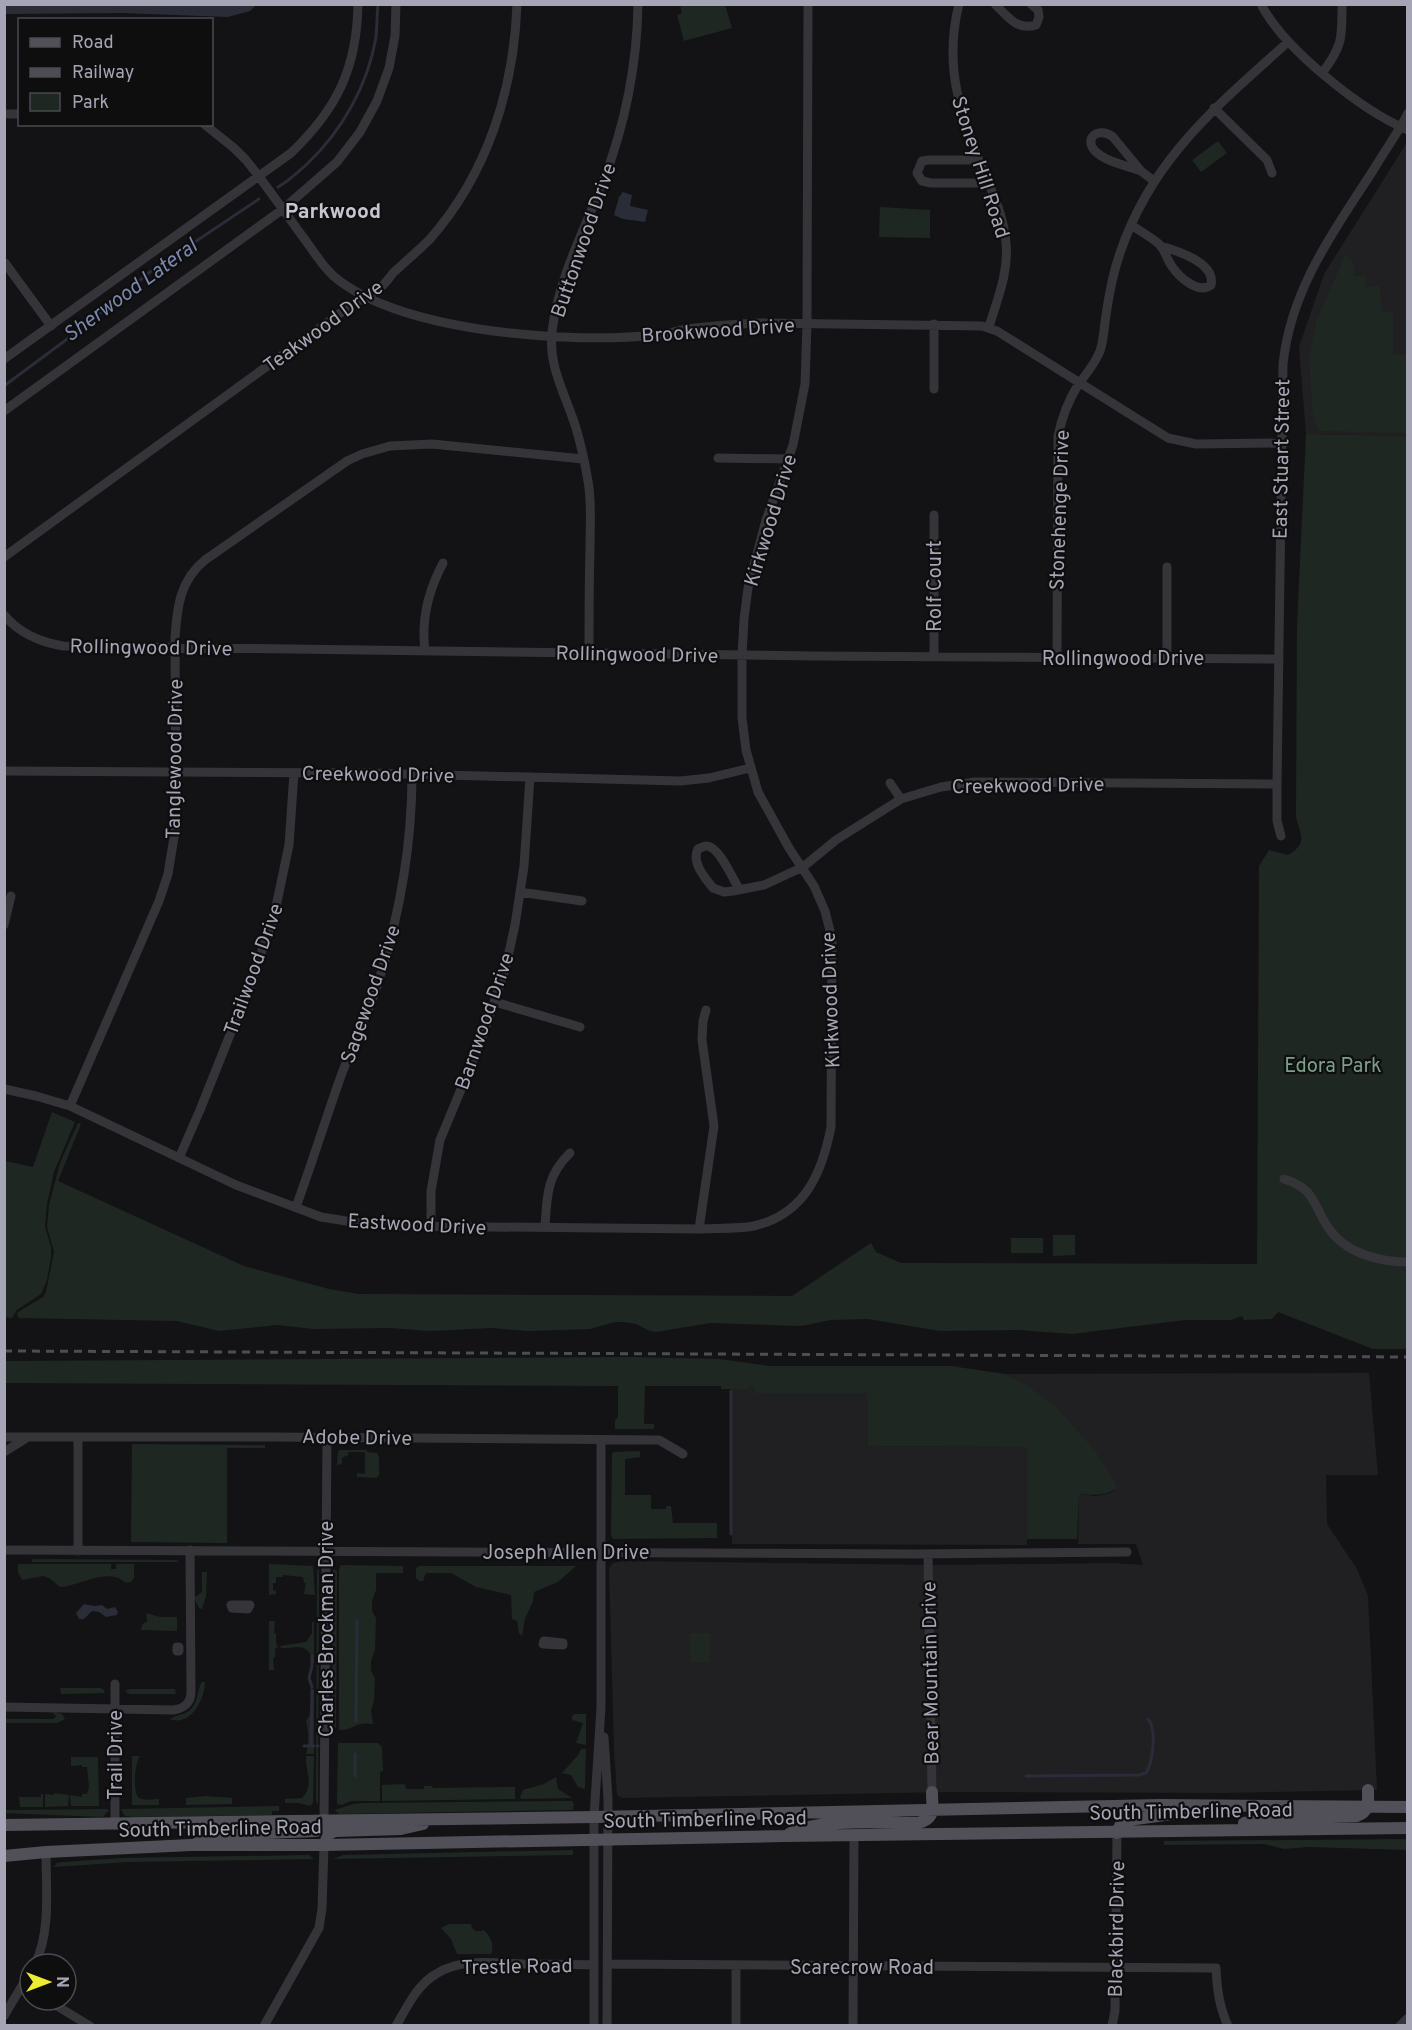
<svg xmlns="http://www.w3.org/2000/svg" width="1412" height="2030" font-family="Overpass,sans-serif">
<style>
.built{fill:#201f21}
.green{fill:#1f2723}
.water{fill:#2a2d38}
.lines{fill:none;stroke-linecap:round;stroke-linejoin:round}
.stream{stroke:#2a2d38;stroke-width:3}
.minor{stroke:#353439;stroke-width:9}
.major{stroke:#515058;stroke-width:12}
.rail{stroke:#4e4d54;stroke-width:3;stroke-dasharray:8 6;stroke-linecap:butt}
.labels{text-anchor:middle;stroke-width:4.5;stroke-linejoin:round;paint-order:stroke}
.street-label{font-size:20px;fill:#a5a5b5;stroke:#0e0e0f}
.park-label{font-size:20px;fill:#7c9f8a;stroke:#0e0e0f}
.neighbourhood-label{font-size:21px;font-weight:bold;fill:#c6c6d1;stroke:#0e0e0f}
.water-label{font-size:21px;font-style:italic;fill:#7c87af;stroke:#0e0e0f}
</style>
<rect width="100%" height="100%" fill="#131315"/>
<path class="built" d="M 1406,144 L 1407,145 L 1407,436 L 1306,434 L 1299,347 L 1324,274 Z
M 1369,1373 L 1378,1475 L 1326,1475 L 1327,1524 L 1357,1569 L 1368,1596 L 1377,1790 L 1225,1793 L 951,1792 L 622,1798 L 617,1795 L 614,1750 L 609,1568 L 613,1563 L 623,1561 L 943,1565 L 1113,1563 L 1143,1565 L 1136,1544 L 1078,1544 L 1079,1494 L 1096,1496 L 1110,1493 L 1116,1489 L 1025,1384 L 1005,1374 Z
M 752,1385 L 756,1389 L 756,1393 L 867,1393 L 869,1446 L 1027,1447 L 1027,1545 L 732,1544 L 732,1389 L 747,1389 Z"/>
<path class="green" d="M 680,5 L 725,5 L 732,28 L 684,41 L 677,15 L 682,13 Z
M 1218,141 L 1227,153 L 1201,172 L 1192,160 Z
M 880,207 L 930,210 L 930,238 L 879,237 Z
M 1345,255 L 1354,263 L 1354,276 L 1365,276 L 1365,287 L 1380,286 L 1382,312 L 1393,312 L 1393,354 L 1407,355 L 1407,433 L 1319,431 L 1313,420 L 1309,359 L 1316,321 Z
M 1306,434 L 1407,436 L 1407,1349 L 1373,1349 L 1278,1312 L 1272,1319 L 1244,1320 L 1242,1316 L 1231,1320 L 1185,1320 L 1072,1334 L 1019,1330 L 940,1331 L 868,1319 L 831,1320 L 801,1326 L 710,1323 L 656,1332 L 650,1331 L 636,1324 L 624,1322 L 615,1322 L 590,1329 L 528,1331 L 491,1328 L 430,1331 L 390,1328 L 313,1329 L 277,1325 L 219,1331 L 177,1321 L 19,1318 L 17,1315 L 18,1312 L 43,1297 L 46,1292 L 54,1252 L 47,1227 L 49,1205 L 60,1163 L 78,1123 L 81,1124 L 58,1181 L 244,1266 L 329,1289 L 359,1294 L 792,1296 L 871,1243 L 876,1252 L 901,1263 L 1257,1264 L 1259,866 L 1269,850 L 1288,855 C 1309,843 1300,835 1296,817 L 1297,626 Z
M 52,1112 L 75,1122 L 54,1172 L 47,1204 L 45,1227 L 51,1247 L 51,1258 L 47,1280 L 41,1294 L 17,1310 L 12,1318 L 5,1317 L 5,1161 L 33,1167 Z
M 1053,1235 L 1075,1235 L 1075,1255 L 1053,1256 Z
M 1011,1238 L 1043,1238 L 1043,1253 L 1011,1253 Z
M 631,1357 L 720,1359 L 770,1366 L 951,1366 L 1005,1374 L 1025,1384 L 1054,1405 L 1095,1450 L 1116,1484 L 1116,1489 C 1104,1496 1093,1495 1079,1494 L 1077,1539 L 1027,1539 L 1027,1447 L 868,1446 L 867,1393 L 755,1393 L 756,1389 L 752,1385 L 747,1389 L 721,1389 L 721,1386 L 645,1386 L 644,1424 L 654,1424 L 654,1429 L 615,1429 L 615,1420 L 618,1417 L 618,1386 L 4,1383 L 5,1361 Z
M 132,1444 L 265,1445 L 265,1448 L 227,1448 L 227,1543 L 131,1542 Z
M 339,1450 L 367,1450 L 367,1452 L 377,1453 L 379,1457 L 379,1475 L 376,1478 L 357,1477 L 357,1473 L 365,1474 L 365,1452 L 348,1452 L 348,1455 L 342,1458 L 342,1464 L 337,1465 L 338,1452 Z
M 615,1452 L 640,1451 L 640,1457 L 625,1459 L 625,1495 L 651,1495 L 651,1509 L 666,1509 L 666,1506 L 671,1506 L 673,1523 L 717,1523 L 717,1538 L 613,1539 L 611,1535 L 612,1453 Z
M 32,1559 L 175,1560 L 179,1561 L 177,1562 L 32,1562 Z
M 18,1564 L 111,1564 L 111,1569 L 116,1569 L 116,1564 L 134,1564 L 134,1578 L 131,1582 L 126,1583 C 107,1566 81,1586 60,1587 L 49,1578 L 43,1576 L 22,1580 L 18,1572 Z
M 269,1564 L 313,1566 L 315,1595 L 304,1594 L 306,1583 L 304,1583 L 303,1577 L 283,1575 L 283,1577 L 276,1577 L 276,1583 L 273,1583 L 273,1590 L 276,1591 L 276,1594 L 269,1595 Z
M 343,1565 L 403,1566 L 403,1573 L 376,1573 L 376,1590 L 372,1601 L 372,1611 L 376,1618 L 375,1650 L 371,1661 L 371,1671 L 375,1678 L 374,1701 L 371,1711 L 373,1724 C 355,1721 352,1731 339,1730 L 339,1570 L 340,1566 Z
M 419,1566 L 576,1566 L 558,1582 L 534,1592 L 533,1601 L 525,1619 L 522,1636 L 519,1633 L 517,1621 L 512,1619 L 511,1595 L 476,1587 L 451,1573 L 426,1573 L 423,1581 L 419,1581 L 416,1578 L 416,1568 Z
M 319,1569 L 318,1805 L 316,1801 L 317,1571 Z
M 333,1569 L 337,1571 L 336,1729 L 332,1723 Z
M 202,1572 L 207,1572 L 206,1596 L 202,1609 L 199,1608 L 194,1598 L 202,1592 Z
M 146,1613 L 160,1617 L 177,1617 L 177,1631 L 141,1630 L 142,1625 L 147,1621 Z
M 269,1621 L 275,1621 L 274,1633 L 276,1633 L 276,1644 L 278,1647 L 275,1649 L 275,1658 L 273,1658 L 274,1670 L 269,1670 Z
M 312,1622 L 314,1622 L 314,1663 L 312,1664 C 311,1642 297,1648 281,1648 L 280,1646 L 306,1642 L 312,1633 Z
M 690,1633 L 710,1633 L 710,1662 L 690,1662 Z
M 202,1682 L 205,1682 C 205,1699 191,1727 170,1719 C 176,1715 183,1715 189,1711 C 199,1703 196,1691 202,1682 Z
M 60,1688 L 101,1688 L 105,1691 L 104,1693 L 61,1694 Z
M 130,1689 L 175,1689 L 176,1694 L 129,1694 L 125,1691 Z
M 312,1690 L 314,1690 L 314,1754 L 306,1754 C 309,1743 309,1733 306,1721 L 311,1713 Z
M 52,1712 L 62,1714 L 65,1719 L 57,1723 L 5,1723 L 4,1719 L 54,1719 L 56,1716 Z
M 575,1714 L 586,1714 L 586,1745 L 576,1743 L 583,1723 L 572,1720 L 572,1716 Z
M 338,1743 L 378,1743 L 382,1747 L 383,1771 L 380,1772 L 380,1801 L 351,1801 L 342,1805 L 337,1804 Z
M 581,1749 L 586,1749 L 585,1789 L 578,1787 L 571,1775 L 562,1773 L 578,1755 Z
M 132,1756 L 140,1756 C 135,1761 132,1793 139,1798 C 144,1801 154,1799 159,1799 L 159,1805 L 132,1805 Z
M 306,1756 L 314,1756 L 313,1803 L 310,1806 L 299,1803 L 285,1803 L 285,1799 L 302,1798 C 315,1784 305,1772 306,1756 Z
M 71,1757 L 98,1757 L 99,1806 L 71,1806 L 70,1795 L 82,1797 L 82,1794 L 87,1794 L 89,1787 L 87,1767 L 82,1767 L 82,1765 L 71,1766 Z
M 556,1777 L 558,1789 L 572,1798 L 521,1799 L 520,1797 L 523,1790 L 544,1784 Z
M 405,1784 L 406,1789 L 424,1789 L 424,1786 L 432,1786 L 433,1788 L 515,1787 L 515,1799 L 382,1801 L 382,1785 Z
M 54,1793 L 69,1795 L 68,1806 L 45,1807 L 45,1794 L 54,1795 Z
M 41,1794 L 43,1794 L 43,1807 L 20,1807 L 19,1795 L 20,1797 L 41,1797 Z
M 206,1796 L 232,1798 L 232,1804 L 186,1805 L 186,1798 Z
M 572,1801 L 574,1804 L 573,1810 L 339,1814 L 335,1810 L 353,1804 L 364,1803 Z
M 279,1806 L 279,1811 L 272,1811 L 272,1815 L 134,1817 L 125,1816 L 121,1810 L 123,1809 Z
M 106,1809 L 109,1810 L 103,1817 L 4,1813 L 5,1810 Z
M 1407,1839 L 1407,1850 L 1309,1847 L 1284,1849 L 1264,1844 L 1164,1845 L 1164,1841 Z
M 573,1850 L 573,1855 L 333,1859 L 343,1855 Z
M 309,1855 L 314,1859 L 128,1862 L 54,1867 L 57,1863 L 63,1862 L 121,1858 Z
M 449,1924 L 471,1924 C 472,1931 478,1933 484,1930 C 490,1936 495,1945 491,1954 L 457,1954 L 451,1939 L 441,1928 Z"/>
<path class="water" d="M 4,5 L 5,4 L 256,5 L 250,11 L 228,17 L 122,13 L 5,14 Z
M 623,192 L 632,195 L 630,206 L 648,210 L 645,222 L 623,219 L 614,215 L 619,197 Z
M 84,1604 L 94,1606 L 102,1605 L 107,1609 L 115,1607 L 118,1612 L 117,1615 L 106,1617 L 99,1612 L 92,1611 L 84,1619 L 79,1619 L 76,1613 Z"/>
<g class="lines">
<path class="stream" d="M 278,187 C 289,181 297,173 307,164 C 342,131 368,85 376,37 C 377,26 377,15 378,4
M 4,386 L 82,328 L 150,272 L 259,199
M 731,1534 L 731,1391
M 312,1656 L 312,1664
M 312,1687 L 309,1678 L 312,1666
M 356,1721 L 357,1621
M 304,1746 L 314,1746
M 311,1746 L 312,1690
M 317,1746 L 318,1746
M 355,1776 L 355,1754
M 1026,1776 L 1139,1775 L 1146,1773 C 1153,1762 1157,1729 1148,1719"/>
<path class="minor" d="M 959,4 C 943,67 961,116 984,173 C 994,195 1004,218 1006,243 C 1009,272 997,300 989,327
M 995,4 C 1007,16 1017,31 1036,25 L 1039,17 L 1038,10 L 1031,4
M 1261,4 C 1283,48 1362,111 1408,130
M 1322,73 C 1343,46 1342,37 1342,4
M 1214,108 L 1267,160 L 1272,173
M 4,114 L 20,114
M 204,124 L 234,148 L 246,160 C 266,185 284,211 303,237 C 315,253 325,271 341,282 C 412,333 571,344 656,335 C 666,334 677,331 687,329 C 710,326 733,325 755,323 L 982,326 L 997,331 L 1168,438 L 1196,444 L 1282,443
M 979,160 L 929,160 L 922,161 L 917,173 L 922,181 L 931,183 L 989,183
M 1141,171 C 1127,166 1106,162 1095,151 C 1083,138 1099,126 1113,137 L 1141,171 L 1154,181
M 1131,225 C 1140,231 1151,237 1159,244 C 1165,250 1167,259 1171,265 C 1178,276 1198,295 1211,285 C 1216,263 1178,251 1161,246
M 5,263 L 51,326
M 4,359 L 291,153 C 337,109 357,68 358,4
M 934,389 L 934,324
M 4,411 L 283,209 L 337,162 L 360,132 L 377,101 L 389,68 L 395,36 L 396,4
M 718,458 L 789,459
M 4,557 L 350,306 C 359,300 375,293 381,287 C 386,283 389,278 393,273 C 405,262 418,251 430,239 C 487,174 514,90 517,4
M 4,615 C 20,634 40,642 63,646 L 813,656 L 1279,659
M 425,651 C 421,620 428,591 443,563
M 589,653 C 589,618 589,584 590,549 C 590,526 592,503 588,481 C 585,463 581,445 576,428 C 566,395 548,367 552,332 C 558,279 584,231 603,182 C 625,125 637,65 638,4
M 934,657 L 934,515
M 1057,657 L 1058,436 C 1062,417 1068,401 1078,385 C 1086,374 1095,364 1100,351 C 1104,339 1104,327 1106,315 C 1109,294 1113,273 1120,253 C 1152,158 1217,106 1288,42
M 1167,658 L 1167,567
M 4,771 L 367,773 L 680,781 L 709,778 L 750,768
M 890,783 L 901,799
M 1281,836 L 1277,821 L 1277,784 L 1283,364 C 1291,288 1334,231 1374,169 C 1385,150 1398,133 1408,113
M 739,889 C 733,879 722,854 712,848 C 707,844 703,847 698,849 C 691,862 705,878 713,888 L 724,892 L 733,891 L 764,885 L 803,867 L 836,840 L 901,799 L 941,787 L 975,782 L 1277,784
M 520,892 L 582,901
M 4,925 L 11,896
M 495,1002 L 580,1027
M 4,1089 L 36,1096 L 70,1106 L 236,1185 L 321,1217 L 359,1223 L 395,1226 L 699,1229 C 717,1228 737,1229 754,1226 C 805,1214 822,1173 831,1127 L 832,939 L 825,911 L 814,886 L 789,848 L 758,792 L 746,750 L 742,718 L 742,655 L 744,619 L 748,588 L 766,520 L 793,445 L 805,384 L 807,323 L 808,4
M 70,1106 L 159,901 L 168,874 L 176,825 L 175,638 C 177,607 180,580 205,560 L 347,461 L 362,454 L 390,446 L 432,444 L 583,459
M 179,1158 L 200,1110 L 251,982 L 274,916 L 289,845 L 294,773
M 1284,1179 C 1316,1189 1312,1204 1329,1229 C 1346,1253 1379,1262 1408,1262
M 296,1207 C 312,1163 326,1118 342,1073 C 354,1042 369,1012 379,980 C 400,913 412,845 412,774
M 431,1227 L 431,1191 L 440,1140 L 479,1046 L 505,970 L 515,925 L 524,866 L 530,777
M 545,1227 C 547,1197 546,1176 570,1153
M 699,1229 L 714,1126 L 702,1040 L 703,1021 L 706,1010
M 4,1437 L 269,1437 L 659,1440 L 683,1454
M 78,1437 L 78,1551
M 4,1452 L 25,1439
M 4,1550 L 916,1554 L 1127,1552
M 928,1554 L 932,1792
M 231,1605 L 250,1605 L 248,1609 L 232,1608 Z
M 544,1641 L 563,1643 L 563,1645 L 543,1644 Z
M 177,1647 L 179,1647 L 179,1651 L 177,1651 Z
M 4,1707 L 173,1710 C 183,1709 191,1703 191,1692 L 190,1550
M 604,1737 L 608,1799 L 607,2026
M 324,1820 L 327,1437
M 115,1825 L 115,1684
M 35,1964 C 51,1932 46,1887 46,1852
M 608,1964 L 1216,1968 C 1217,1989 1219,2006 1228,2026
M 47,2000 L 90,2026
M 4,2016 L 30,1972
M 264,2026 L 319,1928 L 322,1909 L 324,1845
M 396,2026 C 407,2007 417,1985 436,1974 C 461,1958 494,1963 523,1964 C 546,1964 570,1964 593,1965
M 594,2026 L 594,1817 L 601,1708 L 601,1440
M 736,2026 L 736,1966
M 853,2026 L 854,1836
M 1112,2026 L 1115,2011 L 1117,1833
M 1400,2026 L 1408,2018"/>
<path class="major" d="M 1244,1823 L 1274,1819 L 1357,1816 C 1370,1811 1368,1802 1368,1790
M 4,1825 L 594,1817 L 1161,1805 L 1408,1807
M 1117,1833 L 1120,1826 L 1128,1820 L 1187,1812
M 789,1834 C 819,1818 883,1823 918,1823 C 936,1819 932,1808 932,1792
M 198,1842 L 216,1835 L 316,1831 L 323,1827 L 324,1820
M 324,1845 L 329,1834 L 335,1831 L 401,1829 L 423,1824
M 4,1856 L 46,1852 L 191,1845 L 324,1845 L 785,1836 L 1408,1828"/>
<path class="rail" d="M 4,1351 L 1408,1357"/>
</g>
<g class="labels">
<g class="street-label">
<text transform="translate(981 167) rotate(72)" y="7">Stoney Hill Road</text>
<text transform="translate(583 240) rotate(-71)" y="7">Buttonwood Drive</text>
<text transform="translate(323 326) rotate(-36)" y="7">Teakwood Drive</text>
<text transform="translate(718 330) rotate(-4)" y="7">Brookwood Drive</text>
<text transform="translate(1281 459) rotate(-89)" y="7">East Stuart Street</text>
<text transform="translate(1059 510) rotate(-88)" y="7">Stonehenge Drive</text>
<text transform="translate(770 520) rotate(-73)" y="7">Kirkwood Drive</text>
<text transform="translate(934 586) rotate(-90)" y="7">Rolf Court</text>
<text transform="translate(151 647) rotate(1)" y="7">Rollingwood Drive</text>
<text transform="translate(637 654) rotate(1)" y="7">Rollingwood Drive</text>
<text x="1123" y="665">Rollingwood Drive</text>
<text transform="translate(174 759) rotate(-89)" y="7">Tanglewood Drive</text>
<text transform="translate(378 774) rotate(1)" y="7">Creekwood Drive</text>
<text transform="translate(1028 785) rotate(-1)" y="7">Creekwood Drive</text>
<text transform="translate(253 969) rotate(-70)" y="7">Trailwood Drive</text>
<text transform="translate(370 994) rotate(-71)" y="7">Sagewood Drive</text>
<text transform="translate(830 1000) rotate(-92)" y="7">Kirkwood Drive</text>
<text transform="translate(484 1021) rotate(-71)" y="7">Barnwood Drive</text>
<text transform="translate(417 1224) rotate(3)" y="7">Eastwood Drive</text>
<text transform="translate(357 1437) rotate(1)" y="7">Adobe Drive</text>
<text x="566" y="1559">Joseph Allen Drive</text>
<text transform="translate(326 1629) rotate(-90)" y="7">Charles Brockman Drive</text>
<text transform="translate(930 1673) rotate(-91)" y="7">Bear Mountain Drive</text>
<text transform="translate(115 1755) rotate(-90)" y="7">Trail Drive</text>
<text transform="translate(1191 1811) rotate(-1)" y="7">South Timberline Road</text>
<text transform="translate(705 1819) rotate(-1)" y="7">South Timberline Road</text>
<text transform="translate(220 1828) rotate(-1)" y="7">South Timberline Road</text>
<text transform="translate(1116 1929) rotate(-89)" y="7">Blackbird Drive</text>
<text transform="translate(517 1966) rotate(-1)" y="7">Trestle Road</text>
<text x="862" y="1974">Scarecrow Road</text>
</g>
<g class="park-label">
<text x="1333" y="1072">Edora Park</text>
</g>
<g class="neighbourhood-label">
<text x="333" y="218">Parkwood</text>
</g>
<g class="water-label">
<text transform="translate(130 290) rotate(-36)" y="7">Sherwood Lateral</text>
</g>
</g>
<rect width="1412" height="2030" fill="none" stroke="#a5a5b5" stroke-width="12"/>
<rect x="18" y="18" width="195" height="108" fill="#0e0e0f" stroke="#4a4a51" stroke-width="1.5"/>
<rect x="30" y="38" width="30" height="9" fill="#515058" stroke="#4a4a51" stroke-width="1.5"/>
<text x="72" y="48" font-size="18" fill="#a5a5b5">Road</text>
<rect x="30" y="68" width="30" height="9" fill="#4e4d54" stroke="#4a4a51" stroke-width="1.5"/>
<text x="72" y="78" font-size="18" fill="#a5a5b5">Railway</text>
<rect x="30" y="93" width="30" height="18" fill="#1f2723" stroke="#4a4a51" stroke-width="1.5"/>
<text x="72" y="108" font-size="18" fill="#a5a5b5">Park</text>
<g transform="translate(48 1982) rotate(90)"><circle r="28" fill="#0e0e0f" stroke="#4a4a51" stroke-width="1.5"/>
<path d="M0-4.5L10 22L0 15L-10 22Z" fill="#edeb32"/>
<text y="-9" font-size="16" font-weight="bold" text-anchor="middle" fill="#a5a5b5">N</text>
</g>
</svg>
